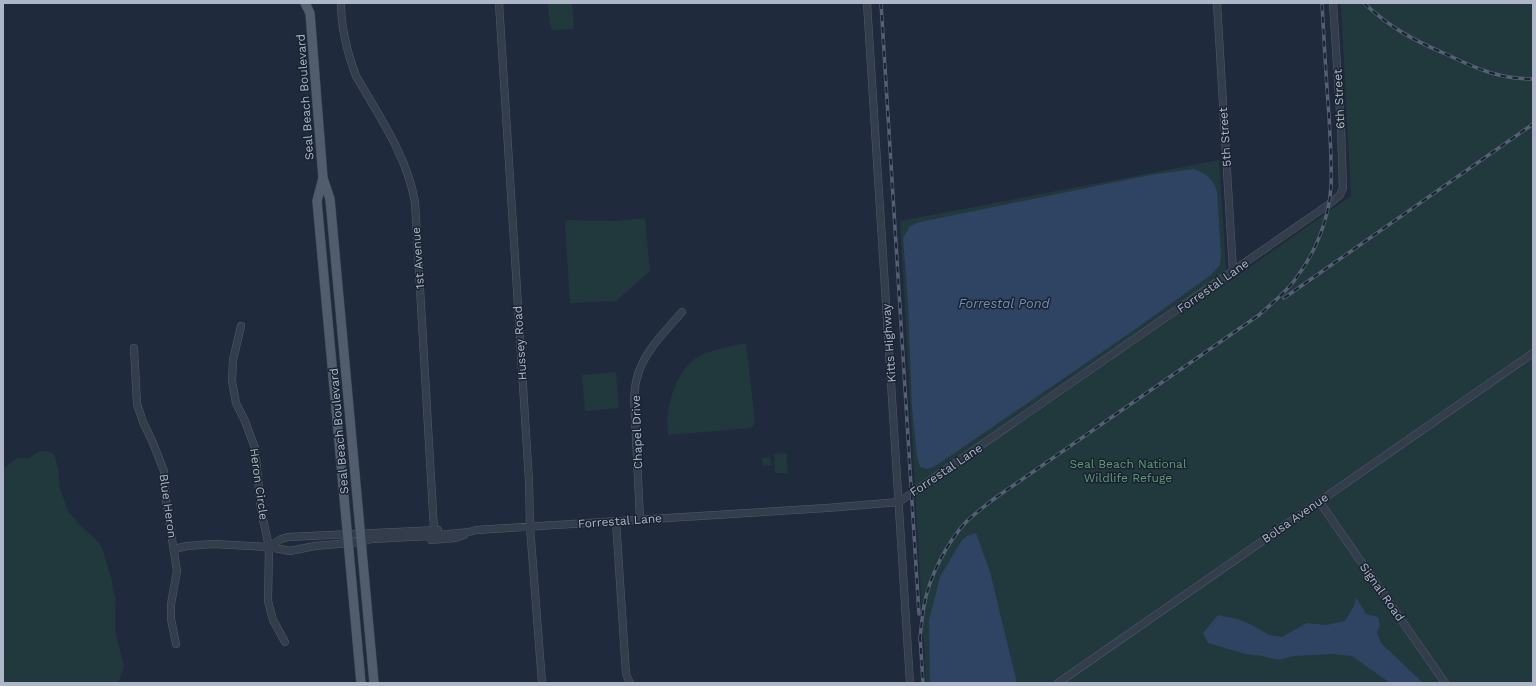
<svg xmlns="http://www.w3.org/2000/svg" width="1536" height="686" font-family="'Work Sans',sans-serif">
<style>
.green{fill:#21393d}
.water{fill:#2f4363}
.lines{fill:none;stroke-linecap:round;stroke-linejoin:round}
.minor-casing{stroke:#515a6a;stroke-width:8}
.major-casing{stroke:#3c4655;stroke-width:10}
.minor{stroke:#333d4c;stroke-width:7}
.major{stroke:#515c6c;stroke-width:9}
.rail-casing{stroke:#546073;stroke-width:3.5}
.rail{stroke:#192230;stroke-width:2;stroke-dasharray:6;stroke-linecap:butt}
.labels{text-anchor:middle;stroke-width:3;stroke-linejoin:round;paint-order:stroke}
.street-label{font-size:12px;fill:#aeb7c8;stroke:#192230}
.park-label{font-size:12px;fill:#629b71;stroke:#192230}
.water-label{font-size:13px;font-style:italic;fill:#738db3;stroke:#192230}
</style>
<rect width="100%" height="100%" fill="#1f2b3c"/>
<path class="green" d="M 548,3 L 572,3 L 574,29 L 552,30 L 551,26 L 550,26 Z
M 1341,3 L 1533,3 L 1533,683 L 926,683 L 900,221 L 1219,160 L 1227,283 L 1351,196 Z
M 645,218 L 650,271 L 616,301 L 570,303 L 565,224 L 567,220 L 616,221 Z
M 746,343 L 755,423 L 751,428 L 668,435 C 668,428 667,420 668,413 C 671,393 680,367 698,357 C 713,349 731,346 746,343 Z
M 616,372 L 619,408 L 585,411 L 582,375 Z
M 47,451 L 54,454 L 58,467 L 60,489 L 68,511 L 79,524 L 97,541 L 102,548 L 112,581 L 113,591 L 116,597 L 115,611 L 115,630 L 124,667 L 118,683 L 3,683 L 3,469 L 17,458 L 29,458 L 38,452 Z
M 786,453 L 788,473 L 775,473 L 774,454 Z
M 770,457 L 771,465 L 763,466 L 762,458 Z"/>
<path class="water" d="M 1193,169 C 1205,173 1213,178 1217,192 L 1221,255 L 1220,265 L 1211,275 L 1127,335 L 937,465 L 928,469 L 920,467 L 917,456 L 912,408 L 908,302 L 903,238 L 910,226 L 920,222 L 1150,175 Z
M 976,533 L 990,572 L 1017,683 L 930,683 L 929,620 L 940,577 L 962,540 L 967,536 Z
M 1356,597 L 1366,614 L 1378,617 L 1380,626 L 1377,632 L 1381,643 L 1423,683 L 1390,683 L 1352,656 L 1332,654 L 1294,656 L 1278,660 L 1262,656 L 1245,654 L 1208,643 L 1203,633 L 1218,615 L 1238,619 L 1254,626 L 1269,635 L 1282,637 L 1307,623 L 1326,625 L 1345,621 L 1354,606 Z"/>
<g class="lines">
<defs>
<path id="minor" d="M 341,3 C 341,29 347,52 356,76 C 379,116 407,156 415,202 L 434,530
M 499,3 L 529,481 L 530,527 L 542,683
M 867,3 L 910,683
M 1217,3 L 1233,271
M 241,326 L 233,360 L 232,381 L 236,403 L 245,421 L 255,448 L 261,510 L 269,547 L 268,601 L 273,620 L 285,642
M 134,348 L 137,404 L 143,422 L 153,443 L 164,471 L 166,501 L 177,571 L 171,604 L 171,619 L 176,644
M 1319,501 L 1445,683
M 640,519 L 634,397 C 635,391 635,384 637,378 C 643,352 665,332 682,312
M 616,521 L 626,674 L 630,683
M 431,540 L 455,538 L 464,535
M 269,547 L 281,539 L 288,537 L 438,530
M 174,549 L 187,546 L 213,544 L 269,547 L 290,551 L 315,546 L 361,542 L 372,539 L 430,536 L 469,532 L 476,530 L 827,508 L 899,502 L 1328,205 L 1340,195 L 1343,188 L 1341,128 L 1333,3
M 1058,683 L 1533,353"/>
<path id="major" d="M 305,3 L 310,13 L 323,178 L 330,199 L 374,683
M 323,178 L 317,201 L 361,683"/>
</defs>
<use href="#minor" class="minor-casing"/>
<use href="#major" class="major-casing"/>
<use href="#minor" class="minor"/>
<use href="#major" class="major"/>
<defs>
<path id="rail" d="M 881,3 L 919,614
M 1364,3 C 1390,28 1415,41 1448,55 C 1477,69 1500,79 1533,79
M 1284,298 L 1533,124
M 920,636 L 923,683
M 920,640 C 921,628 922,617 924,606 C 929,577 947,542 967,521 C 977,512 987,504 998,496 L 1259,315 C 1271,304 1284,294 1294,281 C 1315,254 1329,220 1331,186 C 1332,162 1330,139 1329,116 C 1326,78 1324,41 1322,3"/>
</defs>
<use href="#rail" class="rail-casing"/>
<use href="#rail" class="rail"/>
</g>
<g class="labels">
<g class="street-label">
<text transform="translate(305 97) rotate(-94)" y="4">Seal Beach Boulevard</text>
<text transform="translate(1339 99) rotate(-93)" y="4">6th Street</text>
<text transform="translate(1225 137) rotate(-94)" y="4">5th Street</text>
<text transform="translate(418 258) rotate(-94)" y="4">1st Avenue</text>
<text transform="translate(1213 286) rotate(-35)" y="4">Forrestal Lane</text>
<text transform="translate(520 343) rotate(-94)" y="4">Hussey Road</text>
<text transform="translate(889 343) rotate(-94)" y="4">Kitts Highway</text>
<text transform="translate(339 431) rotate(-95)" y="4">Seal Beach Boulevard</text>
<text transform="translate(637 432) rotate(-92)" y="4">Chapel Drive</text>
<text transform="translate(946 470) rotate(-34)" y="4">Forrestal Lane</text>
<text transform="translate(259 484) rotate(82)" y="4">Heron Circle</text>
<text transform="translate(168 506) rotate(82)" y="4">Blue Heron</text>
<text transform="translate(1295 518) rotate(-35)" y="4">Bolsa Avenue</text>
<text transform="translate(620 521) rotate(-4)" y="4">Forrestal Lane</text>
<text transform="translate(1382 592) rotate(55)" y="4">Signal Road</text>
</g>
<g class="park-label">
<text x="1128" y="468">Seal Beach National<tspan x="1128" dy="14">Wildlife Refuge</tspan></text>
</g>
<g class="water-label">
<text x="1004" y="308">Forrestal Pond</text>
</g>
</g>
<rect width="1536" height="686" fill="none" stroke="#aeb7c8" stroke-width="8"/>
</svg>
